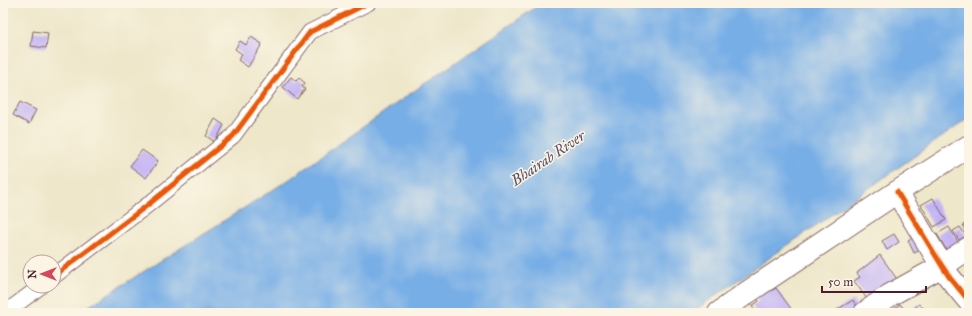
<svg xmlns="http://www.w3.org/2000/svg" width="972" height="316" font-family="'IM FELL Great Primer',serif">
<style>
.water{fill:#77aee6;stroke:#606688}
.building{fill:#c2b3f6}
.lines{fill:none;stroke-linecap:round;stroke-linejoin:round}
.street-casing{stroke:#836563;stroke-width:17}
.secondary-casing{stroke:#836563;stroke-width:24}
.street{stroke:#fff;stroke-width:15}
.secondary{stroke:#fff;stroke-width:22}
.cycleway-casing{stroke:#fcf5e5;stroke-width:8}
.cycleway{stroke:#e8590c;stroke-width:5}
.labels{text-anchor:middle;stroke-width:3;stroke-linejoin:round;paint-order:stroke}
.water-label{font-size:15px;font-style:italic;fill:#5a516c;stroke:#fcf5e5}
</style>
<rect width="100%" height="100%" fill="#fcf5e5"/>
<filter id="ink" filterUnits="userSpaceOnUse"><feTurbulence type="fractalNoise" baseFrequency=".025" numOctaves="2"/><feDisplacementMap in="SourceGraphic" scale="8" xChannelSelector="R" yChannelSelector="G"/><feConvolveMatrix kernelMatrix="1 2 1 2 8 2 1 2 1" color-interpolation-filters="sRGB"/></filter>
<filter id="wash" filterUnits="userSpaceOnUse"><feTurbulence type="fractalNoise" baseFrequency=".012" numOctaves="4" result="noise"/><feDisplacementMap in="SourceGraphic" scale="16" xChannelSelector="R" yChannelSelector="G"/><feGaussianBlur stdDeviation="0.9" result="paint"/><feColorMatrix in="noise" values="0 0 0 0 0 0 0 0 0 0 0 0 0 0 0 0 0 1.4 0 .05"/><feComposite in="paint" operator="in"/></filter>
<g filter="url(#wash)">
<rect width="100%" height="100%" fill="#eee7ca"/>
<path class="water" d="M 542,3 L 969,3 L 969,118 L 691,313 L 78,313 L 290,179 L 404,98 Z"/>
<g id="blocks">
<path class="building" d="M 33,31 L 48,33 L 46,48 L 31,46 Z
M 251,37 L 262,44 L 248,67 L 238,60 L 242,54 L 235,49 L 240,41 L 246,45 Z
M 291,77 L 296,81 L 299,78 L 305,83 L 302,87 L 305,89 L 297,99 L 283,87 Z
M 20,102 L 36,110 L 29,124 L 13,115 Z
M 215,119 L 224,125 L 215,142 L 206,136 Z
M 142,150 L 158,161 L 146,178 L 130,166 Z
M 933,198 L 946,220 L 934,227 L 921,205 Z
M 969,221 L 969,233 L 968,234 L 963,225 Z
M 949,227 L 959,244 L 947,251 L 937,234 Z
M 960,227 L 966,236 L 959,240 L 953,231 Z
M 894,234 L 899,242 L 887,250 L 882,241 Z
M 917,236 L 923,249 L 914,253 L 908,240 Z
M 880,255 L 899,282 L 870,303 L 854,281 L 860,277 L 857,273 Z
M 766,284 L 771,291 L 776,288 L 794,313 L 757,313 L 752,306 L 759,301 L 753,294 Z
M 853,300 L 857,307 L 848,313 L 836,313 L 835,311 Z
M 900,304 L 905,310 L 900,313 L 896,313 L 893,310 Z
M 919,304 L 923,308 L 923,307 L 928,313 L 918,313 L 914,308 Z"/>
</g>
</g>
<g filter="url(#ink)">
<use href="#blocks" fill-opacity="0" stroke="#836563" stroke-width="1"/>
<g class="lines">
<defs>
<path id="street" d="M 54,276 L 149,204 L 233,136 L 310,32 L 368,3
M 5,313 L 41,286"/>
<path id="secondary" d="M 897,192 L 942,266 L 950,278 L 969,301
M 719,313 L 745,294 L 897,192 L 969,146
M 865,313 L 890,295 L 942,266 L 969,248"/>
</defs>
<use href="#street" class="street-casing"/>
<use href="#secondary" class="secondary-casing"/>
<use href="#street" class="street"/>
<use href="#secondary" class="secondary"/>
<defs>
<path id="cycleway" d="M 897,192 L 942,266 L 950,278 L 969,301
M 54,276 L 149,204 L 233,136 L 310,32 L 368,3"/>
</defs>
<use href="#cycleway" class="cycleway-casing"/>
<use href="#cycleway" class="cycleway"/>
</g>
</g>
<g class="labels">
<g class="water-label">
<text transform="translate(548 158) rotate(-34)" y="5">Bhairab River</text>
</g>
</g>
<rect width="972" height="316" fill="none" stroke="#fcf5e5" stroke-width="16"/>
<g transform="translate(42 274) rotate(270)"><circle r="19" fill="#fcf5e5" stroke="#b59f9b"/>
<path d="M0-3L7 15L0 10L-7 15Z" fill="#d1495b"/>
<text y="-6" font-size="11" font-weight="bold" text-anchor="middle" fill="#4a1f2b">N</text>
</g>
<path d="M822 286v6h104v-6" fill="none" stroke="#4a1f2b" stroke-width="2"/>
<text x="828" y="286" font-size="12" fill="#4a1f2b" stroke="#fcf5e5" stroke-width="3" paint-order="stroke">50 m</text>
</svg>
